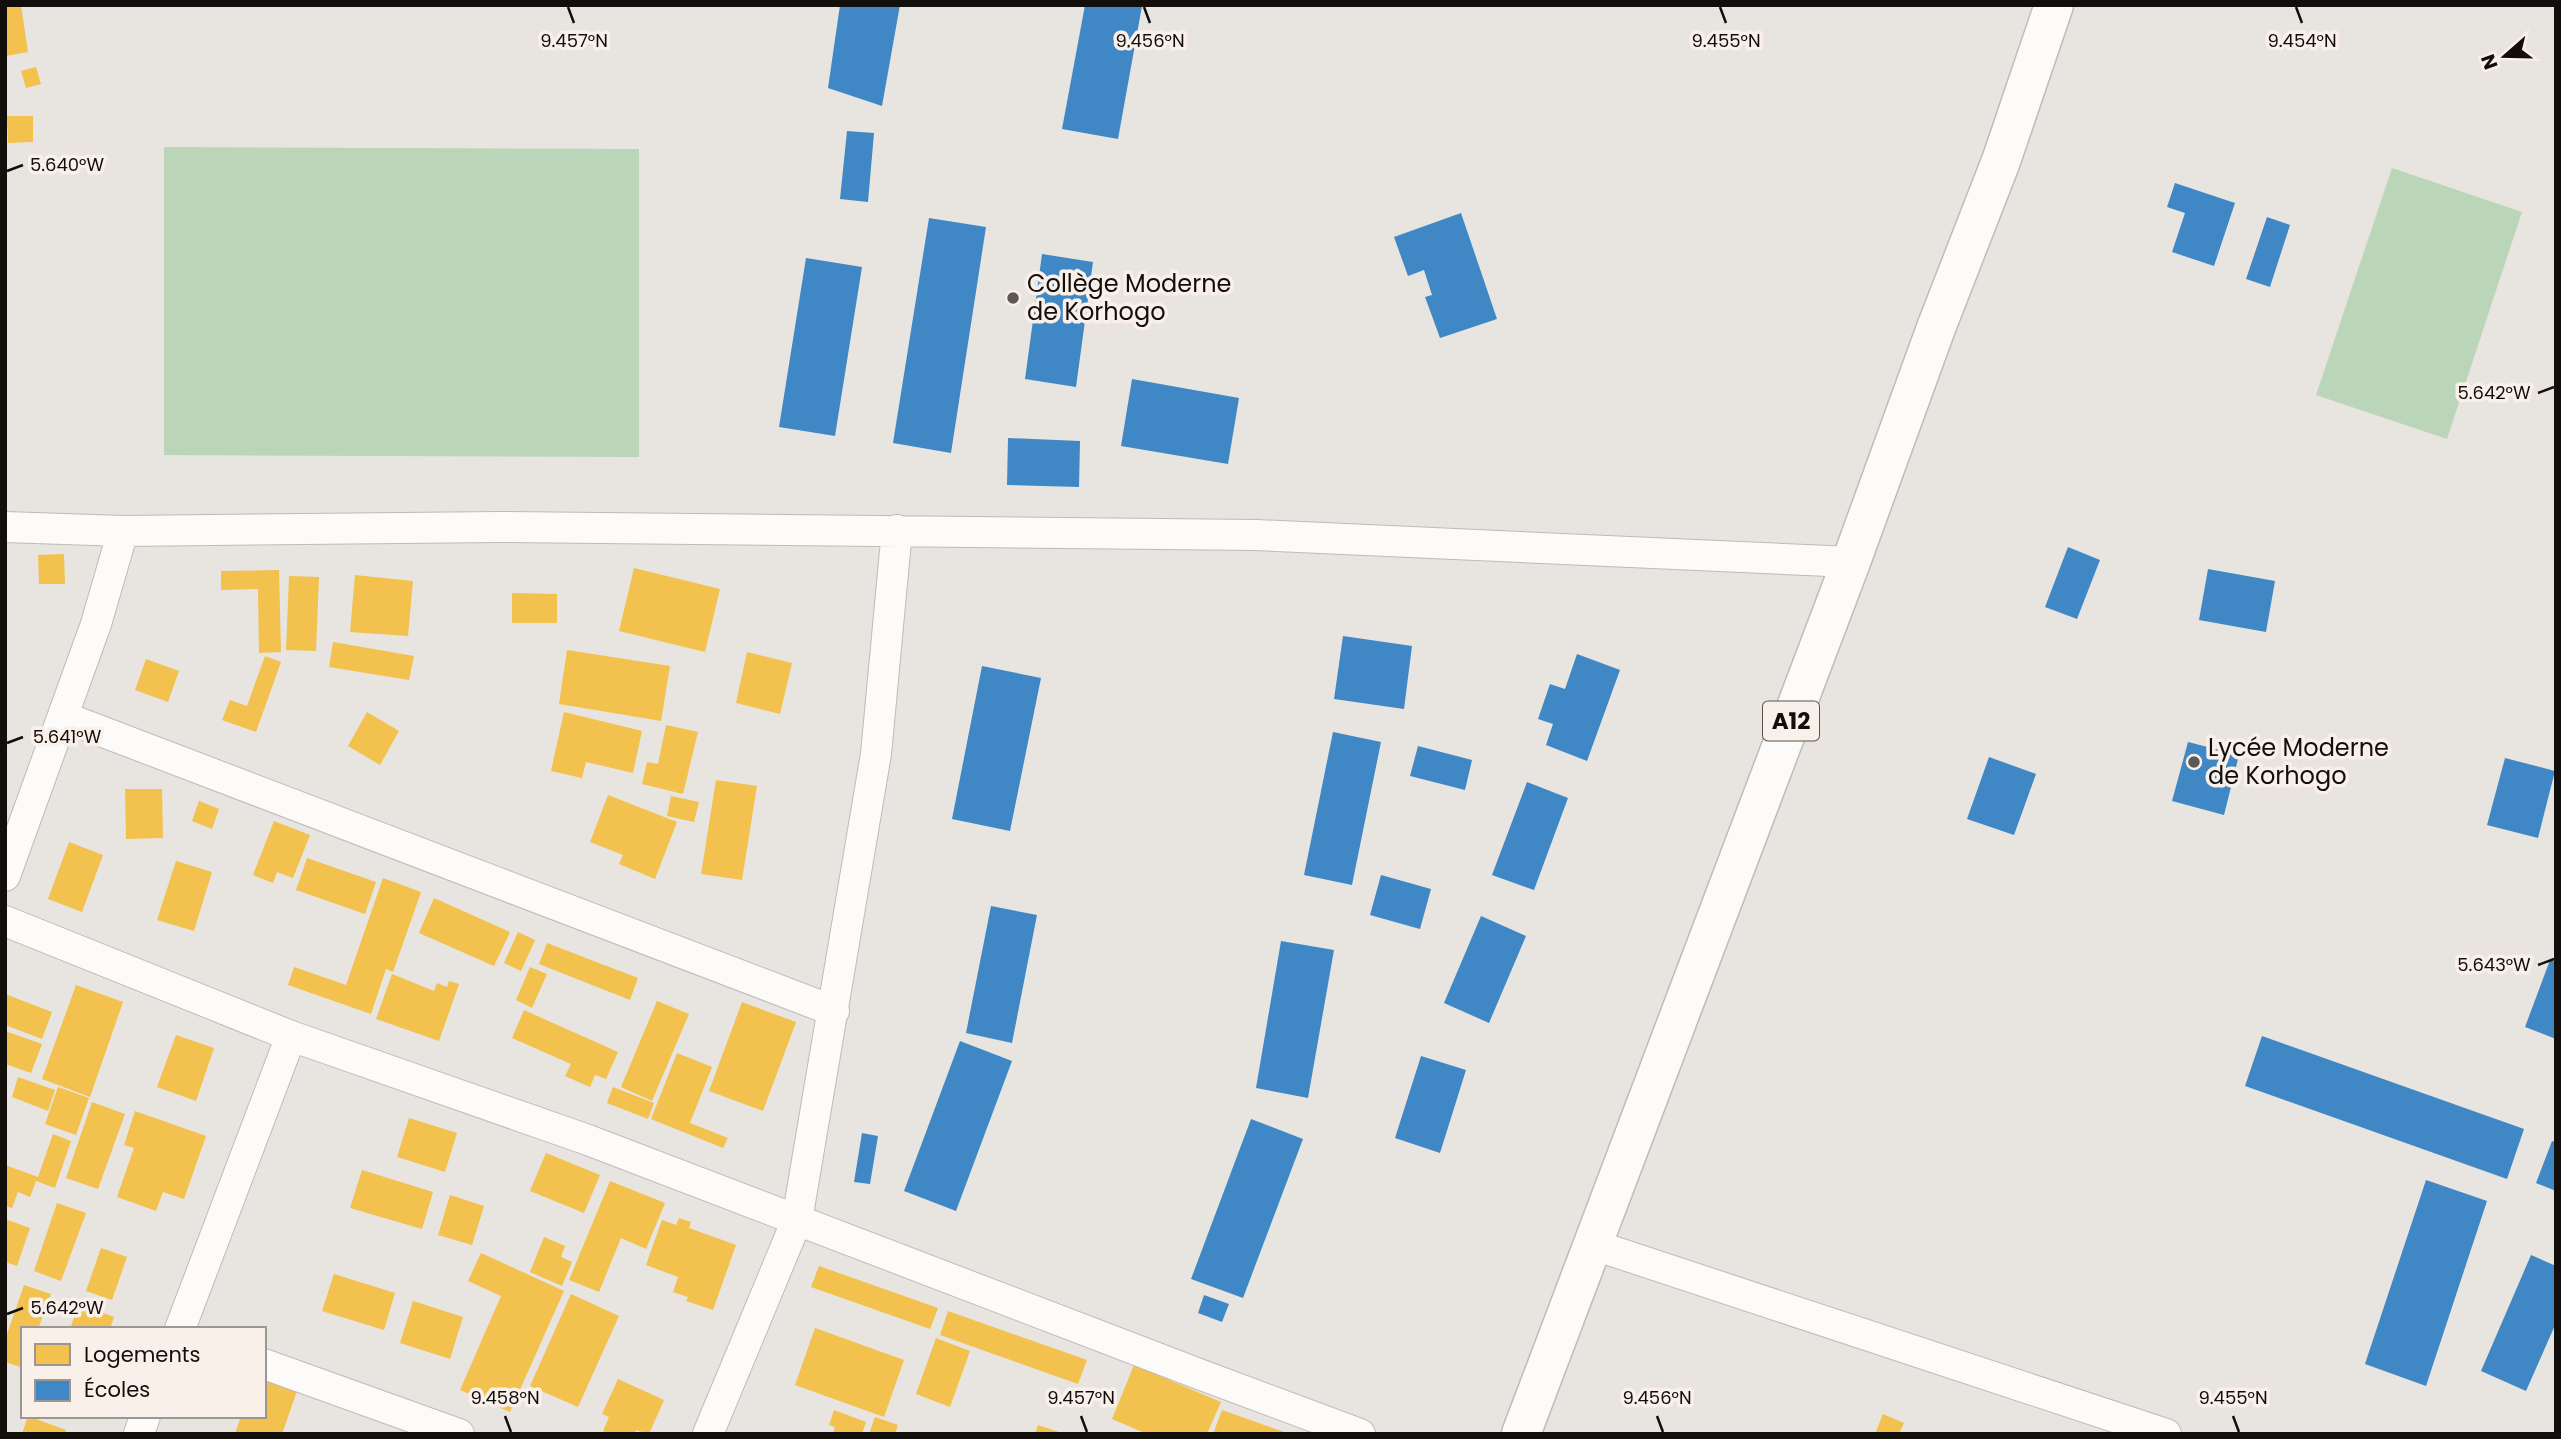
<svg xmlns="http://www.w3.org/2000/svg" width="2561" height="1439" font-family="Poppins,sans-serif">
<style>
.green{fill:#bad5b7}
.homes{fill:#f2c14e}
.schools{fill:#3f88c5}
.lines{fill:none;stroke-linecap:round;stroke-linejoin:round}
.minor-casing{stroke:#bebbb8;stroke-width:32}
.primary-casing{stroke:#bebbb8;stroke-width:41}
.minor{stroke:#fcfbfa;stroke-width:30}
.primary{stroke:#fcfbfa;stroke-width:38}
.ticks{fill:none;stroke:#110e0c;stroke-width:2.5}
.poi-dot{fill:#5c5956;stroke:#faf0ea;stroke-width:2.5}
.labels{text-anchor:middle;stroke-width:7;stroke-linejoin:round;paint-order:stroke}
.shield{fill:#faf0ea;stroke:#57524f;stroke-width:2}
.shield-label{font-size:23px;font-weight:bold;fill:#110e0c}
.poi-label{font-size:24px;fill:#110e0c;stroke:#faf0ea;text-anchor:start}
.ticks-label{font-size:18px;text-anchor:middle;fill:#110e0c;stroke:#faf0ea;stroke-width:7;stroke-linejoin:round;paint-order:stroke}
</style>
<rect width="100%" height="100%" fill="#e8e4e0"/>
<path class="green" d="M 164,147 L 639,149 L 639,457 L 164,455 Z
M 2392,168 L 2522,212 L 2447,439 L 2316,395 Z"/>
<path class="homes" d="M 5,5 L 21,5 L 28,52 L 6,56 Z
M 36,67 L 41,84 L 26,88 L 21,71 Z
M 7,116 L 33,116 L 33,142 L 8,143 Z
M 64,554 L 65,584 L 39,584 L 38,555 Z
M 634,568 L 720,589 L 705,652 L 619,631 Z
M 279,570 L 281,652 L 259,653 L 258,589 L 221,590 L 221,571 Z
M 355,575 L 413,581 L 408,636 L 350,632 Z
M 289,576 L 319,577 L 316,651 L 286,650 Z
M 512,593 L 557,594 L 557,623 L 512,623 Z
M 333,642 L 414,656 L 409,680 L 329,667 Z
M 567,650 L 670,666 L 661,721 L 559,704 Z
M 747,652 L 792,663 L 780,714 L 736,703 Z
M 265,656 L 281,662 L 256,732 L 222,720 L 230,700 L 247,706 Z
M 146,659 L 179,671 L 168,702 L 135,690 Z
M 367,712 L 399,731 L 380,765 L 348,746 Z
M 564,712 L 642,731 L 633,773 L 586,762 L 582,778 L 551,771 Z
M 666,725 L 698,732 L 683,794 L 642,784 L 647,762 L 658,764 Z
M 716,780 L 757,786 L 742,880 L 701,874 Z
M 125,789 L 162,789 L 163,838 L 126,839 Z
M 608,795 L 677,822 L 655,879 L 619,864 L 623,855 L 590,842 Z
M 671,796 L 699,802 L 694,822 L 667,816 Z
M 199,801 L 219,809 L 212,829 L 192,821 Z
M 274,821 L 310,835 L 293,878 L 277,872 L 273,883 L 253,875 Z
M 69,842 L 103,855 L 82,912 L 48,899 Z
M 307,858 L 376,882 L 365,914 L 296,890 Z
M 176,861 L 212,872 L 194,931 L 157,920 Z
M 383,878 L 421,892 L 393,972 L 386,969 L 371,1014 L 288,985 L 294,967 L 346,985 Z
M 434,898 L 510,932 L 494,966 L 419,933 Z
M 518,932 L 535,940 L 521,971 L 504,963 Z
M 547,943 L 638,978 L 630,1000 L 539,964 Z
M 530,967 L 547,974 L 532,1008 L 516,1000 Z
M 392,974 L 434,991 L 437,983 L 447,987 L 449,981 L 459,984 L 439,1041 L 376,1019 Z
M 76,985 L 123,1002 L 90,1097 L 42,1079 Z
M 5,994 L 52,1012 L 42,1039 L 5,1025 Z
M 657,1001 L 689,1014 L 652,1101 L 621,1087 Z
M 742,1002 L 796,1022 L 763,1111 L 709,1091 Z
M 524,1010 L 618,1052 L 606,1079 L 595,1075 L 590,1087 L 565,1076 L 571,1064 L 512,1038 Z
M 5,1031 L 42,1044 L 31,1073 L 5,1064 Z
M 176,1035 L 214,1048 L 196,1101 L 157,1087 Z
M 677,1053 L 712,1067 L 690,1123 L 728,1138 L 723,1148 L 651,1119 Z
M 18,1077 L 55,1090 L 48,1111 L 12,1097 Z
M 58,1087 L 89,1098 L 76,1135 L 45,1124 Z
M 613,1087 L 654,1103 L 648,1119 L 607,1103 Z
M 92,1102 L 125,1114 L 98,1189 L 66,1178 Z
M 135,1111 L 206,1136 L 184,1199 L 163,1192 L 156,1211 L 117,1197 L 134,1148 L 124,1145 Z
M 409,1118 L 457,1133 L 445,1172 L 397,1157 Z
M 53,1134 L 71,1141 L 55,1188 L 36,1181 L 30,1197 L 18,1192 L 12,1208 L 5,1206 L 5,1165 L 38,1177 Z
M 546,1153 L 600,1175 L 584,1213 L 530,1191 Z
M 362,1170 L 433,1192 L 422,1229 L 350,1208 Z
M 610,1181 L 665,1203 L 646,1249 L 621,1238 L 599,1292 L 569,1280 Z
M 450,1195 L 484,1206 L 472,1245 L 438,1235 Z
M 57,1203 L 86,1213 L 61,1281 L 34,1271 Z
M 679,1218 L 691,1222 L 689,1228 L 736,1245 L 713,1310 L 686,1301 L 688,1297 L 673,1292 L 678,1277 L 646,1265 L 662,1220 L 676,1225 Z
M 5,1219 L 30,1228 L 17,1266 L 5,1262 Z
M 544,1237 L 565,1246 L 561,1257 L 572,1262 L 562,1286 L 530,1272 Z
M 101,1248 L 127,1257 L 112,1300 L 86,1291 Z
M 481,1253 L 564,1291 L 510,1412 L 460,1390 L 501,1296 L 468,1281 Z
M 819,1266 L 938,1308 L 930,1329 L 811,1287 Z
M 334,1274 L 395,1293 L 384,1330 L 322,1311 Z
M 24,1285 L 51,1294 L 38,1329 L 23,1329 L 23,1368 L 5,1362 L 5,1340 Z
M 571,1294 L 619,1316 L 578,1407 L 530,1386 Z
M 413,1301 L 463,1317 L 450,1359 L 400,1343 Z
M 79,1304 L 114,1317 L 110,1329 L 70,1329 Z
M 948,1311 L 1087,1360 L 1078,1384 L 940,1335 Z
M 815,1328 L 904,1360 L 884,1417 L 795,1385 Z
M 936,1338 L 970,1351 L 950,1407 L 916,1394 Z
M 1134,1365 L 1221,1402 L 1207,1434 L 1147,1434 L 1112,1419 Z
M 264,1379 L 297,1391 L 282,1434 L 235,1434 L 241,1416 L 264,1416 Z
M 618,1379 L 664,1400 L 649,1434 L 636,1430 L 634,1434 L 609,1434 L 603,1431 L 609,1417 L 602,1414 Z
M 834,1410 L 866,1422 L 862,1434 L 833,1434 L 835,1427 L 829,1425 Z
M 1222,1410 L 1287,1433 L 1286,1434 L 1213,1434 Z
M 1883,1414 L 1904,1423 L 1899,1434 L 1875,1434 Z
M 28,1416 L 66,1430 L 65,1434 L 22,1434 Z
M 875,1417 L 898,1425 L 895,1434 L 869,1434 Z
M 1038,1425 L 1062,1433 L 1062,1434 L 1035,1434 Z"/>
<path class="schools" d="M 840,5 L 900,5 L 882,106 L 828,88 Z
M 1085,5 L 1142,6 L 1118,139 L 1062,129 Z
M 847,131 L 874,133 L 868,202 L 840,199 Z
M 2175,183 L 2235,203 L 2214,266 L 2172,252 L 2185,213 L 2167,207 Z
M 1461,213 L 1497,319 L 1440,338 L 1425,297 L 1432,295 L 1424,270 L 1408,276 L 1394,237 Z
M 2267,217 L 2290,225 L 2270,287 L 2246,279 Z
M 929,218 L 986,227 L 951,453 L 893,443 Z
M 1042,254 L 1093,262 L 1076,387 L 1025,379 Z
M 806,258 L 862,267 L 835,436 L 779,427 Z
M 1132,379 L 1239,398 L 1228,464 L 1121,446 Z
M 1008,438 L 1080,441 L 1079,487 L 1007,485 Z
M 2068,547 L 2100,560 L 2077,619 L 2045,607 Z
M 2208,569 L 2275,581 L 2266,632 L 2199,620 Z
M 1343,636 L 1412,646 L 1404,709 L 1334,699 Z
M 1577,654 L 1620,670 L 1587,761 L 1546,745 L 1553,724 L 1538,719 L 1550,684 L 1565,689 Z
M 982,666 L 1041,678 L 1010,831 L 952,819 Z
M 1333,732 L 1381,742 L 1352,885 L 1304,875 Z
M 2188,742 L 2239,755 L 2224,815 L 2172,801 Z
M 1418,746 L 1472,760 L 1465,790 L 1410,776 Z
M 1989,757 L 2036,774 L 2014,835 L 1967,819 Z
M 2505,758 L 2555,771 L 2538,838 L 2487,825 Z
M 1527,782 L 1568,798 L 1534,890 L 1492,875 Z
M 1381,875 L 1431,889 L 1420,929 L 1370,915 Z
M 991,906 L 1037,915 L 1012,1043 L 966,1033 Z
M 1481,916 L 1526,936 L 1489,1023 L 1444,1003 Z
M 1281,941 L 1334,950 L 1308,1098 L 1256,1088 Z
M 2550,960 L 2556,962 L 2556,1039 L 2525,1027 Z
M 2262,1036 L 2524,1129 L 2507,1179 L 2245,1086 Z
M 960,1041 L 1012,1061 L 956,1211 L 904,1191 Z
M 1421,1056 L 1466,1070 L 1440,1153 L 1395,1138 Z
M 1251,1119 L 1303,1139 L 1243,1298 L 1191,1279 Z
M 862,1133 L 878,1136 L 870,1184 L 854,1182 Z
M 2552,1141 L 2556,1142 L 2556,1191 L 2536,1183 Z
M 2426,1180 L 2487,1201 L 2426,1386 L 2365,1364 Z
M 2531,1255 L 2556,1266 L 2556,1323 L 2526,1391 L 2481,1371 Z
M 1204,1295 L 1229,1304 L 1222,1322 L 1198,1313 Z"/>
<g class="lines">
<defs>
<path id="minor" d="M 5,527 L 123,531 L 499,527 L 1256,535 L 1851,562
M 64,717 L 834,1011
M 5,876 L 96,624 L 123,531
M 5,921 L 291,1036 L 588,1140 L 1199,1374 L 1360,1434
M 1591,1244 L 2166,1434
M 180,1329 L 291,1036
M 264,1364 L 459,1434
M 139,1434 L 145,1416
M 708,1434 L 797,1220 L 876,754 L 897,530"/>
<path id="primary" d="M 1521,1434 L 1851,562 L 1936,328 L 2001,161 L 2054,5"/>
</defs>
<use href="#minor" class="minor-casing"/>
<use href="#primary" class="primary-casing"/>
<use href="#minor" class="minor"/>
<use href="#primary" class="primary"/>
</g>
<path class="ticks" d="M 568,7 L 574,23M 1144,7 L 1150,23M 1720,7 L 1726,23M 2296,7 L 2302,23M 7,171 L 23,165M 2538,393 L 2554,387M 7,743 L 23,737M 2538,965 L 2554,959M 7,1314 L 23,1308M 505,1416 L 511,1432M 1081,1416 L 1087,1432M 1657,1416 L 1663,1432M 2233,1416 L 2239,1432"/>
<g class="poi-dot">
<circle cx="1013" cy="298" r="7"/>
<circle cx="2194" cy="762" r="7"/>
</g>
<g class="labels">
<rect class="shield" x="1763" y="701.5" width="56" height="39" rx="5"/>
<g class="shield-label">
<text x="1791" y="729">A12</text>
</g>
<g class="poi-label">
<text x="1027" y="292">Collège Moderne<tspan x="1027" dy="28">de Korhogo</tspan></text>
<text x="2208" y="756">Lycée Moderne<tspan x="2208" dy="28">de Korhogo</tspan></text>
</g>
</g>
<g class="ticks-label">
<text x="574" y="47">9.457°N</text>
<text x="1150" y="47">9.456°N</text>
<text x="1726" y="47">9.455°N</text>
<text x="2302" y="47">9.454°N</text>
<text x="67" y="171">5.640°W</text>
<text x="2494" y="399">5.642°W</text>
<text x="67" y="743">5.641°W</text>
<text x="2494" y="971">5.643°W</text>
<text x="67" y="1314">5.642°W</text>
<text x="505" y="1404">9.458°N</text>
<text x="1081" y="1404">9.457°N</text>
<text x="1657" y="1404">9.456°N</text>
<text x="2233" y="1404">9.455°N</text>
</g>
<rect width="2561" height="1439" fill="none" stroke="#110e0c" stroke-width="14"/>
<rect x="21" y="1327" width="245" height="91" fill="#faf0ea" stroke="#9d9691" stroke-width="2"/>
<rect x="35" y="1344" width="35" height="21" fill="#f2c14e" stroke="#9d9691" stroke-width="2"/>
<text x="84" y="1362" font-size="21" fill="#110e0c">Logements</text>
<rect x="35" y="1380" width="35" height="21" fill="#3f88c5" stroke="#9d9691" stroke-width="2"/>
<text x="84" y="1397" font-size="21" fill="#110e0c">Écoles</text>
<g transform="translate(2505 56) rotate(250)" stroke="#faf0ea" stroke-width="5" paint-order="stroke">
<path d="M0-5L12 26L0 18L-12 26Z" fill="#110e0c"/>
<text y="-10" font-size="19" font-weight="bold" text-anchor="middle" fill="#110e0c">N</text>
</g>
</svg>
